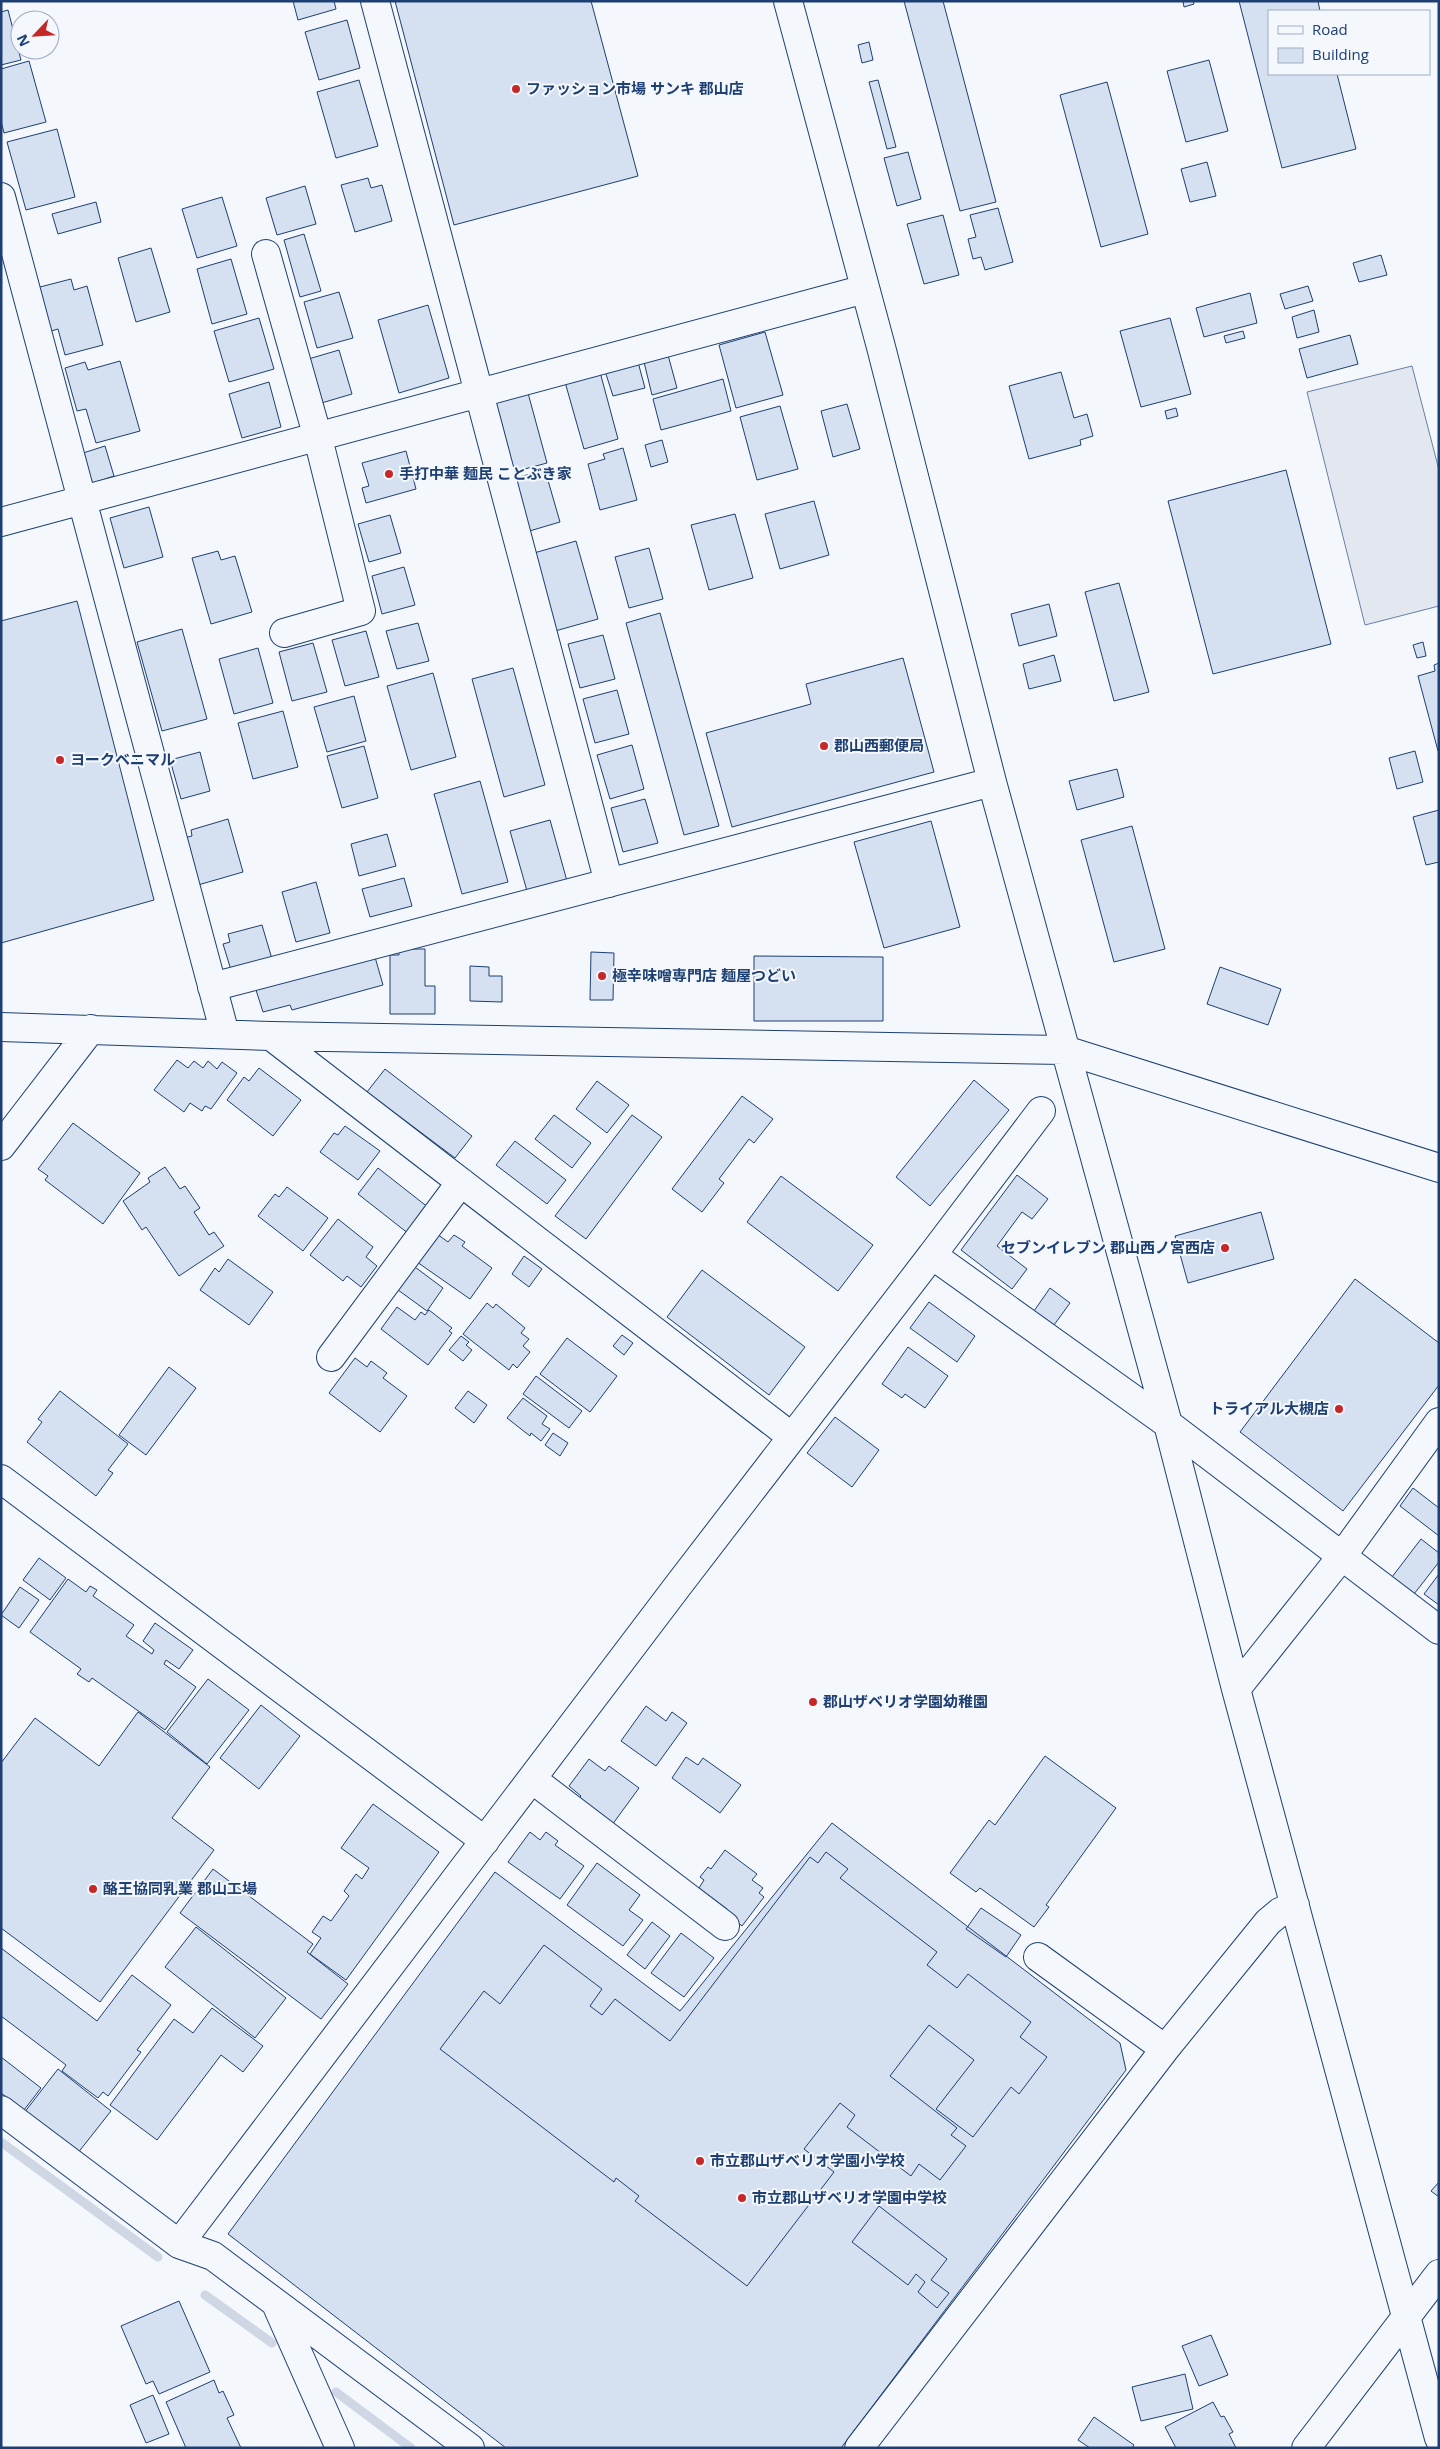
<svg xmlns="http://www.w3.org/2000/svg" width="1440" height="2449" font-family="'Open Sans','Noto Sans JP',sans-serif">
<style>
.parking{fill:#e3e8f0;stroke:#687fa3}
.lines{fill:none;stroke-linecap:round;stroke-linejoin:round}
.stream{stroke:#cfd7e4;stroke-width:9}
.building{fill:#d5e0f0;stroke:#1d3f73}
.minor-casing{stroke:#1d3f73;stroke-width:30}
.minor{stroke:#f4f7fb;stroke-width:28}
.poi-dot{fill:#c62828;stroke:#f4f7fb;stroke-width:2}
.labels{text-anchor:middle;stroke-width:4;stroke-linejoin:round;paint-order:stroke}
.poi-label{font-size:15px;font-weight:bold;fill:#1d3f73;stroke:#f4f7fb;text-anchor:start}
</style>
<rect width="100%" height="100%" fill="#f4f7fb"/>
<path class="parking" d="M 1412,366 L 1439,470 L 1439,606 L 1365,625 L 1307,392 Z"/>
<g class="lines">
<path class="stream" d="M 1,2142 L 158,2257
M 205,2295 L 272,2343
M 336,2392 L 411,2448"/>
</g>
<path class="building" d="M 293,1 L 334,1 L 336,9 L 298,20 Z
M 395,1 L 591,1 L 638,176 L 454,225 Z
M 904,1 L 943,1 L 996,202 L 960,211 Z
M 1183,1 L 1193,1 L 1194,4 L 1184,7 Z
M 1239,1 L 1318,1 L 1320,11 L 1269,11 L 1269,74 L 1337,74 L 1356,149 L 1282,168 Z
M 8,10 L 21,60 L 1,65 L 1,12 Z
M 347,20 L 360,68 L 319,80 L 305,32 Z
M 869,42 L 873,60 L 862,63 L 858,45 Z
M 1209,60 L 1228,131 L 1186,142 L 1167,71 Z
M 29,61 L 46,122 L 4,133 L 1,121 L 1,69 Z
M 359,80 L 378,146 L 336,158 L 317,92 Z
M 878,80 L 896,147 L 887,149 L 869,82 Z
M 1107,82 L 1148,234 L 1101,247 L 1060,95 Z
M 57,129 L 75,197 L 26,210 L 7,142 Z
M 908,152 L 921,199 L 897,206 L 884,158 Z
M 1207,162 L 1216,196 L 1190,202 L 1181,169 Z
M 368,178 L 371,188 L 382,185 L 392,221 L 355,232 L 341,185 Z
M 305,186 L 316,224 L 277,235 L 266,198 Z
M 222,197 L 237,246 L 197,258 L 182,209 Z
M 96,202 L 101,222 L 58,234 L 52,214 Z
M 998,208 L 1013,262 L 985,270 L 981,257 L 973,259 L 968,239 L 976,237 L 970,215 Z
M 943,215 L 959,275 L 924,284 L 907,224 Z
M 304,234 L 321,291 L 300,297 L 284,240 Z
M 151,248 L 170,312 L 136,322 L 118,258 Z
M 1381,255 L 1387,275 L 1359,282 L 1353,263 Z
M 231,259 L 247,314 L 212,324 L 197,269 Z
M 71,279 L 74,290 L 87,286 L 103,345 L 65,355 L 58,329 L 48,332 L 36,288 Z
M 1308,286 L 1313,301 L 1285,309 L 1280,294 Z
M 339,292 L 353,338 L 317,348 L 304,302 Z
M 1250,293 L 1257,323 L 1204,337 L 1196,308 Z
M 428,305 L 449,378 L 399,393 L 378,320 Z
M 1314,310 L 1319,332 L 1297,338 L 1292,317 Z
M 259,318 L 274,369 L 229,382 L 214,331 Z
M 1170,318 L 1191,394 L 1141,407 L 1120,331 Z
M 1243,331 L 1245,338 L 1226,343 L 1224,336 Z
M 765,332 L 783,395 L 736,408 L 719,345 Z
M 1350,335 L 1358,364 L 1307,378 L 1299,349 Z
M 339,350 L 352,394 L 318,404 L 305,360 Z
M 668,355 L 677,388 L 652,395 L 644,362 Z
M 120,361 L 140,431 L 96,443 L 86,409 L 77,411 L 65,368 L 85,362 L 88,370 Z
M 638,362 L 645,388 L 613,396 L 605,371 Z
M 600,372 L 618,439 L 584,449 L 565,382 Z
M 1061,372 L 1074,418 L 1087,414 L 1093,436 L 1080,440 L 1081,445 L 1029,459 L 1009,386 Z
M 723,379 L 731,411 L 661,430 L 653,399 Z
M 269,382 L 281,427 L 242,438 L 229,394 Z
M 528,393 L 547,463 L 506,474 L 487,404 Z
M 847,404 L 860,449 L 833,457 L 821,411 Z
M 780,406 L 798,469 L 757,480 L 740,417 Z
M 1176,408 L 1178,416 L 1167,419 L 1165,411 Z
M 662,440 L 668,462 L 651,467 L 645,445 Z
M 105,446 L 114,476 L 90,484 L 80,454 Z
M 623,448 L 637,500 L 600,510 L 588,464 L 605,459 L 603,454 Z
M 406,451 L 416,489 L 366,503 L 362,488 L 369,486 L 362,463 Z
M 545,470 L 560,522 L 526,532 L 512,479 Z
M 1286,470 L 1331,644 L 1213,674 L 1168,501 Z
M 814,501 L 829,555 L 780,569 L 765,514 Z
M 149,507 L 163,557 L 124,568 L 110,518 Z
M 735,514 L 753,578 L 709,590 L 691,525 Z
M 390,515 L 401,553 L 369,562 L 358,524 Z
M 576,541 L 598,619 L 555,631 L 534,553 Z
M 649,548 L 663,599 L 629,608 L 615,557 Z
M 218,551 L 221,560 L 235,556 L 252,612 L 211,624 L 192,558 Z
M 404,567 L 415,605 L 382,614 L 372,576 Z
M 1119,583 L 1149,692 L 1114,701 L 1085,592 Z
M 77,601 L 154,900 L 1,943 L 1,621 Z
M 1049,604 L 1057,636 L 1019,646 L 1011,614 Z
M 660,613 L 719,826 L 684,835 L 626,623 Z
M 418,623 L 429,661 L 397,669 L 386,631 Z
M 182,629 L 207,719 L 162,731 L 137,642 Z
M 366,631 L 379,677 L 345,686 L 332,640 Z
M 603,635 L 615,679 L 580,688 L 568,644 Z
M 1423,642 L 1426,656 L 1417,658 L 1413,645 Z
M 313,643 L 327,692 L 292,701 L 279,652 Z
M 258,648 L 273,703 L 234,714 L 219,659 Z
M 1054,655 L 1061,681 L 1029,689 L 1023,664 Z
M 903,658 L 934,772 L 732,827 L 706,733 L 811,704 L 806,684 Z
M 1439,663 L 1439,751 L 1438,751 L 1418,676 L 1435,671 L 1434,665 Z
M 513,668 L 545,785 L 504,797 L 472,679 Z
M 433,673 L 456,757 L 411,770 L 387,686 Z
M 617,690 L 629,734 L 595,743 L 583,699 Z
M 354,696 L 366,741 L 327,752 L 314,707 Z
M 283,711 L 298,767 L 253,779 L 238,723 Z
M 632,745 L 644,789 L 610,799 L 597,755 Z
M 364,746 L 378,798 L 342,808 L 327,756 Z
M 1415,751 L 1423,782 L 1397,789 L 1389,758 Z
M 200,752 L 210,791 L 181,799 L 170,760 Z
M 1117,769 L 1124,797 L 1077,810 L 1069,781 Z
M 480,781 L 508,882 L 462,894 L 434,794 Z
M 645,799 L 658,843 L 623,852 L 611,808 Z
M 1439,810 L 1439,862 L 1426,865 L 1413,817 Z
M 228,819 L 243,872 L 198,885 L 184,838 L 192,836 L 191,830 Z
M 550,820 L 567,881 L 527,891 L 510,831 Z
M 931,821 L 960,927 L 884,948 L 854,842 Z
M 1132,826 L 1165,949 L 1114,962 L 1081,840 Z
M 387,834 L 396,866 L 359,876 L 351,844 Z
M 404,878 L 412,906 L 370,917 L 362,889 Z
M 316,882 L 330,933 L 296,942 L 282,892 Z
M 262,925 L 272,959 L 231,970 L 223,944 L 230,942 L 228,934 Z
M 399,949 L 425,949 L 425,986 L 435,986 L 435,1014 L 390,1014 L 390,955 L 399,955 Z
M 591,952 L 614,953 L 613,1000 L 590,1000 Z
M 754,956 L 883,957 L 883,1021 L 754,1021 Z
M 375,957 L 383,985 L 292,1010 L 290,1005 L 263,1012 L 256,990 Z
M 470,966 L 489,967 L 489,976 L 502,976 L 502,1002 L 470,1001 Z
M 1220,967 L 1281,989 L 1268,1025 L 1207,1004 Z
M 177,1060 L 188,1068 L 194,1061 L 203,1068 L 208,1061 L 217,1069 L 222,1062 L 237,1073 L 211,1109 L 205,1106 L 202,1111 L 190,1103 L 184,1112 L 154,1090 Z
M 259,1068 L 301,1100 L 273,1136 L 227,1100 L 244,1077 L 249,1081 Z
M 385,1069 L 472,1136 L 455,1158 L 367,1092 Z
M 974,1080 L 1009,1110 L 930,1206 L 896,1177 Z
M 597,1081 L 629,1105 L 607,1133 L 576,1109 Z
M 742,1096 L 773,1119 L 754,1143 L 749,1139 L 719,1179 L 724,1183 L 702,1212 L 672,1189 Z
M 554,1115 L 591,1143 L 572,1168 L 535,1139 Z
M 632,1115 L 662,1137 L 586,1239 L 555,1216 Z
M 73,1123 L 140,1173 L 103,1224 L 45,1180 L 48,1176 L 38,1169 Z
M 345,1126 L 380,1151 L 358,1180 L 320,1152 L 334,1133 L 338,1135 Z
M 515,1141 L 566,1180 L 547,1204 L 496,1165 Z
M 165,1167 L 180,1189 L 185,1186 L 200,1208 L 194,1212 L 209,1235 L 214,1232 L 224,1246 L 179,1276 L 146,1227 L 142,1230 L 123,1201 L 150,1182 L 148,1178 Z
M 378,1168 L 429,1208 L 409,1234 L 358,1194 Z
M 1017,1175 L 1048,1199 L 1032,1219 L 1022,1212 L 997,1246 L 1027,1269 L 1012,1289 L 961,1250 Z
M 781,1176 L 873,1245 L 838,1291 L 747,1222 Z
M 287,1187 L 328,1218 L 303,1251 L 258,1216 L 275,1194 L 279,1197 Z
M 1261,1212 L 1274,1259 L 1188,1283 L 1175,1236 Z
M 338,1219 L 373,1247 L 366,1257 L 377,1266 L 361,1287 L 347,1276 L 343,1281 L 310,1255 Z
M 437,1234 L 448,1242 L 454,1235 L 465,1242 L 462,1246 L 492,1268 L 470,1299 L 417,1262 Z
M 524,1256 L 542,1269 L 529,1287 L 512,1274 Z
M 228,1259 L 273,1292 L 249,1325 L 200,1290 L 215,1268 L 219,1272 Z
M 415,1267 L 443,1288 L 427,1311 L 398,1290 Z
M 702,1270 L 805,1347 L 769,1395 L 667,1317 Z
M 1355,1279 L 1439,1343 L 1439,1385 L 1343,1511 L 1240,1432 Z
M 1050,1288 L 1070,1303 L 1054,1325 L 1034,1311 Z
M 929,1302 L 975,1336 L 957,1362 L 910,1328 Z
M 487,1303 L 493,1308 L 496,1304 L 525,1328 L 521,1333 L 529,1339 L 523,1346 L 530,1352 L 517,1368 L 513,1364 L 509,1370 L 463,1334 Z
M 397,1307 L 415,1320 L 421,1312 L 425,1315 L 429,1310 L 452,1328 L 449,1331 L 452,1333 L 428,1365 L 381,1329 Z
M 622,1335 L 633,1343 L 624,1355 L 613,1346 Z
M 461,1336 L 469,1342 L 466,1345 L 472,1350 L 463,1361 L 449,1350 Z
M 567,1338 L 617,1376 L 590,1412 L 540,1374 Z
M 908,1347 L 948,1376 L 925,1408 L 905,1394 L 902,1398 L 882,1384 Z
M 355,1358 L 367,1367 L 371,1361 L 387,1373 L 383,1378 L 407,1396 L 380,1432 L 329,1393 Z
M 169,1367 L 196,1388 L 146,1455 L 119,1435 Z
M 536,1376 L 582,1411 L 569,1428 L 523,1394 Z
M 60,1391 L 128,1444 L 108,1470 L 113,1473 L 96,1496 L 27,1442 L 42,1422 L 38,1419 Z
M 468,1391 L 487,1405 L 474,1423 L 455,1408 Z
M 523,1398 L 547,1416 L 542,1424 L 550,1429 L 541,1441 L 531,1433 L 530,1436 L 507,1418 Z
M 835,1417 L 879,1450 L 852,1487 L 807,1453 Z
M 553,1433 L 568,1443 L 560,1456 L 545,1445 Z
M 1413,1488 L 1439,1508 L 1439,1536 L 1400,1506 Z
M 1421,1539 L 1439,1553 L 1439,1562 L 1414,1594 L 1392,1577 Z
M 39,1558 L 66,1578 L 50,1600 L 23,1580 Z
M 1439,1574 L 1439,1605 L 1424,1594 Z
M 68,1579 L 86,1592 L 90,1586 L 97,1590 L 93,1596 L 134,1625 L 126,1636 L 152,1654 L 154,1650 L 143,1641 L 155,1623 L 193,1650 L 179,1669 L 166,1660 L 164,1664 L 196,1687 L 165,1730 L 92,1678 L 89,1682 L 77,1674 L 81,1669 L 30,1632 Z
M 20,1587 L 39,1600 L 19,1628 L 1,1615 Z
M 208,1679 L 249,1710 L 207,1764 L 167,1732 Z
M 261,1705 L 300,1736 L 259,1789 L 220,1758 Z
M 646,1706 L 666,1721 L 672,1712 L 687,1723 L 656,1766 L 621,1741 Z
M 138,1712 L 210,1767 L 172,1818 L 214,1850 L 100,2002 L 1,1928 L 1,1763 L 35,1718 L 99,1766 Z
M 1045,1756 L 1116,1808 L 1046,1905 L 1049,1907 L 1034,1927 L 980,1888 L 976,1892 L 950,1873 L 989,1820 L 995,1825 Z
M 686,1757 L 698,1765 L 703,1758 L 741,1785 L 720,1813 L 672,1778 Z
M 589,1759 L 605,1771 L 609,1766 L 639,1788 L 612,1825 L 578,1799 L 581,1796 L 569,1786 Z
M 373,1804 L 439,1852 L 346,1980 L 310,1954 L 321,1938 L 312,1932 L 323,1916 L 331,1921 L 349,1896 L 344,1891 L 356,1874 L 362,1879 L 369,1868 L 341,1848 Z
M 832,1823 L 1120,2043 L 1126,2070 L 841,2448 L 506,2448 L 228,2234 L 495,1872 L 680,2011 Z
M 530,1832 L 540,1840 L 546,1832 L 558,1841 L 555,1845 L 584,1866 L 560,1899 L 508,1862 Z
M 725,1850 L 757,1874 L 752,1880 L 763,1888 L 759,1893 L 764,1897 L 742,1926 L 725,1912 L 727,1909 L 699,1888 L 704,1880 L 700,1877 L 708,1867 L 711,1869 Z
M 826,1852 L 848,1869 L 840,1878 L 937,1952 L 927,1965 L 957,1988 L 968,1974 L 1031,2022 L 1020,2037 L 1047,2057 L 1019,2094 L 1011,2087 L 973,2137 L 936,2109 L 974,2060 L 929,2025 L 890,2076 L 957,2128 L 951,2135 L 966,2146 L 940,2180 L 919,2164 L 911,2176 L 847,2127 L 855,2115 L 840,2103 L 804,2149 L 834,2172 L 747,2286 L 635,2201 L 639,2196 L 616,2178 L 614,2182 L 440,2049 L 484,1991 L 500,2004 L 544,1945 L 602,1989 L 590,2006 L 602,2015 L 615,1999 L 670,2041 L 810,1857 L 818,1863 Z
M 597,1863 L 640,1895 L 629,1910 L 643,1920 L 623,1946 L 567,1905 Z
M 213,1869 L 313,1944 L 307,1952 L 348,1984 L 321,2019 L 180,1913 Z
M 981,1908 L 1021,1935 L 1006,1957 L 966,1929 Z
M 652,1922 L 670,1936 L 645,1969 L 627,1955 Z
M 196,1927 L 286,1998 L 255,2038 L 165,1967 Z
M 681,1933 L 714,1958 L 684,1997 L 651,1973 Z
M 1,1948 L 97,2021 L 132,1975 L 171,2005 L 137,2050 L 141,2052 L 108,2096 L 103,2092 L 98,2098 L 62,2071 L 66,2065 L 1,2016 Z
M 212,2008 L 263,2046 L 243,2072 L 221,2055 L 157,2140 L 110,2105 L 174,2019 L 193,2033 Z
M 1,2057 L 41,2088 L 24,2110 L 1,2093 Z
M 58,2069 L 111,2111 L 77,2154 L 24,2113 Z
M 1439,2182 L 1439,2197 L 1431,2191 Z
M 879,2206 L 947,2259 L 931,2280 L 949,2293 L 937,2308 L 918,2292 L 925,2282 L 916,2274 L 908,2285 L 852,2242 Z
M 179,2301 L 210,2372 L 159,2394 L 153,2381 L 146,2384 L 121,2326 Z
M 1211,2335 L 1228,2375 L 1199,2386 L 1182,2346 Z
M 1185,2374 L 1193,2409 L 1141,2421 L 1132,2387 Z
M 214,2380 L 219,2393 L 223,2391 L 234,2415 L 227,2418 L 241,2448 L 186,2448 L 166,2402 Z
M 153,2395 L 169,2434 L 146,2443 L 130,2405 Z
M 1213,2402 L 1221,2417 L 1224,2416 L 1233,2432 L 1229,2434 L 1236,2448 L 1176,2448 L 1165,2427 Z
M 1094,2417 L 1134,2445 L 1132,2448 L 1090,2448 L 1078,2440 Z"/>
<g class="lines">
<defs>
<path id="minor" d="M 375,1 L 609,883
M 788,1 L 881,347 L 992,782 L 1168,1424 L 1236,1689 L 1439,2438
M 1,197 L 225,1034
M 266,254 L 318,438 L 361,611 L 284,633
M 1,522 L 865,289
M 212,987 L 992,782
M 1,1027 L 271,1036 L 1065,1050 L 1439,1168
M 271,1036 L 792,1437
M 1,1146 L 91,1029
M 932,1255 L 1041,1111
M 331,1357 L 461,1182
M 1,1479 L 485,1841
M 1236,1689 L 1342,1556 L 1439,1422
M 532,1779 L 725,1926
M 1038,1957 L 1165,2049
M 1,2110 L 179,2244 L 213,2256 L 470,2448
M 179,2244 L 680,1583 L 932,1255 L 1168,1424 L 1439,1630
M 277,2306 L 340,2448
M 859,2448 L 1165,2049 L 1268,1922 L 1280,1912 L 1295,1905
M 1306,2448 L 1439,2274"/>
</defs>
<use href="#minor" class="minor-casing"/>
<use href="#minor" class="minor"/>
</g>
<g class="poi-dot">
<circle cx="516" cy="89" r="5"/>
<circle cx="389" cy="474" r="5"/>
<circle cx="824" cy="746" r="5"/>
<circle cx="60" cy="760" r="5"/>
<circle cx="602" cy="976" r="5"/>
<circle cx="1225" cy="1248" r="5"/>
<circle cx="1339" cy="1409" r="5"/>
<circle cx="813" cy="1702" r="5"/>
<circle cx="93" cy="1889" r="5"/>
<circle cx="700" cy="2161" r="5"/>
<circle cx="742" cy="2198" r="5"/>
</g>
<g class="labels">
<g class="poi-label">
<text x="526" y="94">ファッション市場 サンキ 郡山店</text>
<text x="399" y="479">手打中華 麺民 ことぶき家</text>
<text x="834" y="751">郡山西郵便局</text>
<text x="70" y="765">ヨークベニマル</text>
<text x="612" y="981">極辛味噌専門店 麺屋つどい</text>
<text x="1215" y="1253" text-anchor="end">セブンイレブン 郡山西ノ宮西店</text>
<text x="1329" y="1414" text-anchor="end">トライアル大槻店</text>
<text x="823" y="1707">郡山ザベリオ学園幼稚園</text>
<text x="103" y="1894">酪王協同乳業 郡山工場</text>
<text x="710" y="2166">市立郡山ザベリオ学園小学校</text>
<text x="752" y="2203">市立郡山ザベリオ学園中学校</text>
</g>
</g>
<rect width="1440" height="2449" fill="none" stroke="#1d3f73" stroke-width="5"/>
<rect x="1268" y="10" width="162" height="65" fill="#f4f7fb" stroke="#9eadc5"/>
<rect x="1278" y="26" width="25" height="8" fill="#f4f7fb" stroke="#9eadc5"/>
<text x="1312" y="35" font-size="15" fill="#1d3f73">Road</text>
<rect x="1278" y="48" width="25" height="15" fill="#d5e0f0" stroke="#9eadc5"/>
<text x="1312" y="60" font-size="15" fill="#1d3f73">Building</text>
<g transform="translate(35 35) rotate(245)"><circle r="24" fill="#f4f7fb" stroke="#9eadc5"/>
<path d="M0-4L9 19L0 12L-9 19Z" fill="#c62828"/>
<text y="-8" font-size="14" font-weight="bold" text-anchor="middle" fill="#1d3f73">N</text>
</g>
</svg>
